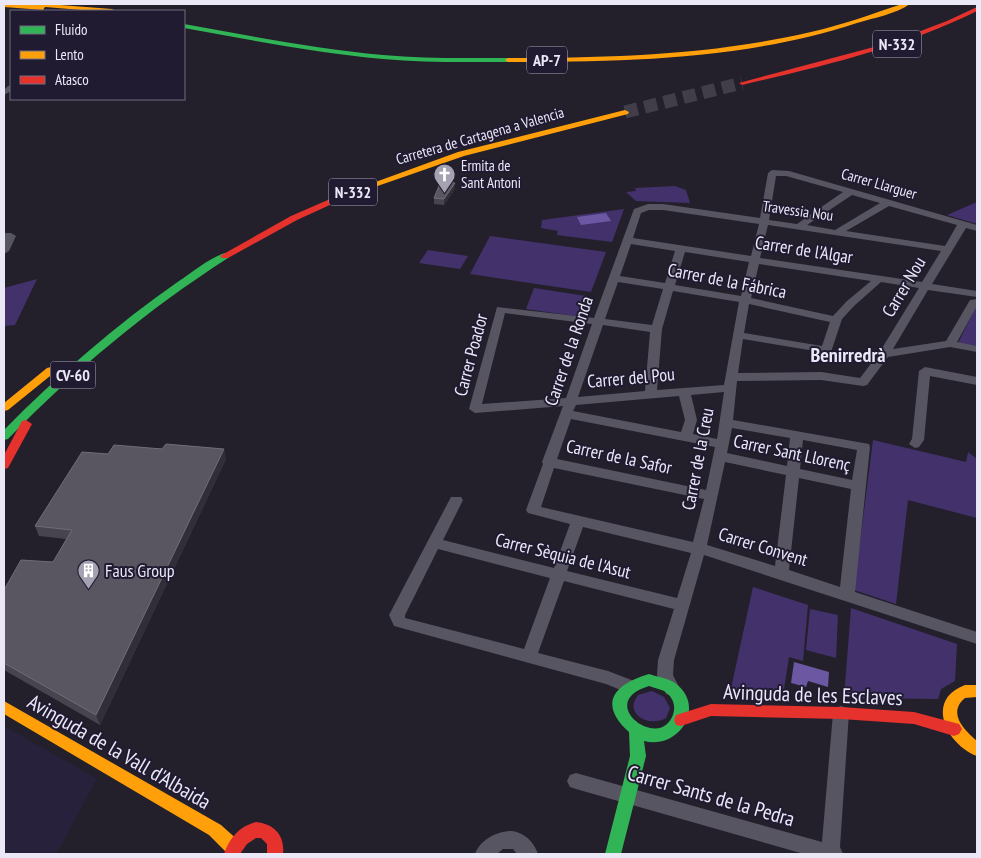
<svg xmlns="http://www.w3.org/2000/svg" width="981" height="858" font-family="'PT Sans Narrow',sans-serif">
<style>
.built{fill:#28213c}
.green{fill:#43316c}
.water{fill:#6c57a2}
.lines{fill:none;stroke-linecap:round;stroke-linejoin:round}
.highway-tunnel{stroke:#413e4a;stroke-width:13;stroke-dasharray:13 7;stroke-linecap:butt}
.street{fill:#585562;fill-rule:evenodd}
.fast{fill:#30b455;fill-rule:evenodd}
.slow{fill:#ff9f0a;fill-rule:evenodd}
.jam{fill:#e5322d;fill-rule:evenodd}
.wall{fill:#47444f}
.shaded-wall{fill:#312e39}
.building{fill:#595661;stroke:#706d78}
.labels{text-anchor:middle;stroke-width:4;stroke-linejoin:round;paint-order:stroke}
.far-street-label{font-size:15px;fill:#eae8f7;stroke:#201b31}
.far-poi-label{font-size:15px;fill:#eae8f7;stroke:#201b31;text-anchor:start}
.shield{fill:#201b31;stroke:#adaabc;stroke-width:1}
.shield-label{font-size:16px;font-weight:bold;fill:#eae8f7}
.street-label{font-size:18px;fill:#eae8f7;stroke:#201b31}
.poi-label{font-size:18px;fill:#eae8f7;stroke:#201b31;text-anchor:start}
.quarter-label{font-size:20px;font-weight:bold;fill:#eae8f7;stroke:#201b31}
.near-street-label{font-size:21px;fill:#eae8f7;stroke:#201b31}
</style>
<rect width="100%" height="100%" fill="#23202c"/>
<path class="built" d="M 4,726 L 97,779 L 56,854 L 4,854 Z"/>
<path class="green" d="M 675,186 L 686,190 L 690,203 L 636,201 L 626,192 L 636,191 L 635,188 Z
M 977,202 L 977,224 L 947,215 Z
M 624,209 L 612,242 L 557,235 L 558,231 L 541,228 L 542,220 Z
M 490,236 L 606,252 L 591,292 L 470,274 Z
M 428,250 L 468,256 L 460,269 L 419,263 Z
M 37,279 L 15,325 L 4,326 L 4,288 Z
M 534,288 L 586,296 L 582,313 L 575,316 L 526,309 Z
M 976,307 L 977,346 L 958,343 Z
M 873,440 L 966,462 L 968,452 L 977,459 L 977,518 L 908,500 L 896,604 L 854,590 Z
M 753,587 L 808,605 L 803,661 L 789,657 L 783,695 L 730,693 Z
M 851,608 L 957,644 L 955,681 L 941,689 L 938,699 L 844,698 Z
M 810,609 L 838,615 L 836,658 L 806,650 Z
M 652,691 L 664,697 L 670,708 L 666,718 C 650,728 623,714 638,695 Z"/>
<path class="water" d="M 606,213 L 611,221 L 581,225 L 577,217 Z
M 794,662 L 829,672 L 828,687 L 808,681 L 806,687 L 791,683 Z"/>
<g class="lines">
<path class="highway-tunnel" d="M 625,112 L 742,83"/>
<path class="street" d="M 8,86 L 11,86 L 11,91 L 4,95 L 4,90 Z
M 772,170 L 789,171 L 977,225 L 977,231 L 966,228 L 932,284 L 977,291 L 977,297 L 928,290 L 893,349 L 946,341 L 970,300 L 977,299 L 977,306 L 957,342 L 977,346 L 977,352 L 950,347 L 888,357 L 867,385 L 863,386 L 821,380 L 737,381 L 733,420 L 869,444 L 870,447 L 855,592 L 977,632 L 977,644 L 704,555 L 674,660 L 673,675 L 680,689 L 678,694 L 672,696 L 666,694 L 657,675 L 658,660 L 674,609 L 564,581 L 538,653 L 608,671 L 634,681 L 636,686 L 634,691 L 628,693 L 606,684 L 394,626 L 389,615 L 451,497 L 461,497 L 463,500 L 443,540 L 554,568 L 570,524 L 528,513 L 526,510 L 543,464 L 542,462 L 563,406 L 475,413 L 469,409 L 497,307 L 594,318 L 634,209 L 648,204 L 663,204 L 760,218 L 768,173 ZM 776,176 L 786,176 L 843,192 L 797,224 L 769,220 ZM 852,195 L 880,203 L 835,230 L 807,225 ZM 889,206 L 957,225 L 945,246 L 846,231 ZM 649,210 L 663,210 L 759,224 L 751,256 L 633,238 L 641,213 ZM 768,225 L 941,251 L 922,282 L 760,258 ZM 631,244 L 675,251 L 665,283 L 620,276 ZM 685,252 L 749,262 L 741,296 L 675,285 ZM 759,264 L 871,281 L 847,301 L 833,316 L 751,298 ZM 618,282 L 663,289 L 652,325 L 605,319 ZM 881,282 L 919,288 L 879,353 L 860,378 L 821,372 L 738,373 L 743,339 L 827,353 L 831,352 L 842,319 L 854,306 ZM 673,291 L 739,302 L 724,385 L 657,390 L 662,329 ZM 749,304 L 830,322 L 822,346 L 744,333 ZM 505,313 L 592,324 L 566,398 L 482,404 ZM 603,325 L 650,332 L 645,391 L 578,397 ZM 724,392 L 717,439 L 693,434 L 697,420 L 691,395 ZM 679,396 L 685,420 L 681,432 L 573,411 L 576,405 ZM 571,419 L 715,447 L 706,490 L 557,459 ZM 732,428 L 790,438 L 787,466 L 727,453 ZM 803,440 L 857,450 L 852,480 L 800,469 ZM 725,462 L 786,475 L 775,566 L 707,545 ZM 554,468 L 704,499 L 693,542 L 541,507 ZM 799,478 L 851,489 L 840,587 L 789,570 ZM 583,527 L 691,553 L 677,598 L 567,571 ZM 438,549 L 550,578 L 524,649 L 405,618 L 405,615 Z
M 4,233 L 11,233 L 16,236 L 9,251 L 4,254 Z
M 925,367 L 977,377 L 977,385 L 930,376 L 924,440 L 919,447 L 915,448 L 909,444 L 912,439 L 919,371 Z
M 841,706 L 847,708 L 849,713 L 840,847 L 843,854 L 804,854 L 576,789 L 570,787 L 567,781 L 570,775 L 576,773 L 822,842 L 833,713 L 835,708 Z
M 512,831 C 525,833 534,842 538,854 L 517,854 L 513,849 L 503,849 L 497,854 L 475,854 C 480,840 497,831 512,831 Z"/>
<path class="fast" d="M 184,24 C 250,36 316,49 383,55 C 424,59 466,58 508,58 L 511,60 L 508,62 C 466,62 424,63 383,59 C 316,53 250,40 184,28 Z
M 225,253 L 230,256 L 228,258 C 147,310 75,370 8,439 L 4,440 L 4,430 C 58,375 116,325 179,281 C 193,272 209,258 225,253 Z
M 649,674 C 657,677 668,678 675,683 C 707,706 679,750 644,741 L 646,756 L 621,854 L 605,854 L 630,756 L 629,732 C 597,703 615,684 649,674 ZM 649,686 C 654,688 660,689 664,691 C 677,699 677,714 667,724 C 648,742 599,701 649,686 Z"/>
<path class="slow" d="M 4,4 L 47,4 L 112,9 L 115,11 L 94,11 L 45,7 L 43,10 L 4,7 Z
M 902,4 L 910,4 C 896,14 873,18 857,23 C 744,60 625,62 508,62 L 505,60 L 508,58 C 610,58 712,55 811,32 C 842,25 872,14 902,4 Z
M 625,110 L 629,112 L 628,114 L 464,156 L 366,190 L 359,188 L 458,152 Z
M 51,367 L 56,370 L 55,372 L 8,410 L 4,411 L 4,403 L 47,368 Z
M 965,685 L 977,685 L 977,697 L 965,698 C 947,713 964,730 977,741 L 977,756 C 947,745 924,700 965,685 Z
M 4,701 L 221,825 L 240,842 L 242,848 L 240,854 L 228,854 L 209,835 L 4,714 Z"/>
<path class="jam" d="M 977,7 L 977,11 C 902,48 823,66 742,85 L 739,83 L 889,43 L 947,21 Z
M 360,186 L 367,188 L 297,220 L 228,258 L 222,258 L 220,256 L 291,216 Z
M 26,420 L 32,424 L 8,468 L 4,469 L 4,455 L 22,421 Z
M 711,704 L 841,707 L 914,712 L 959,724 L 962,729 L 959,734 L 954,736 L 914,724 L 841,719 L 711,716 L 681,726 L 676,725 L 674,720 L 676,715 Z
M 256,822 C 275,824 285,836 283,854 L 267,854 L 267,844 L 261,838 L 256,838 L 247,844 L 240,854 L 224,854 C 230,838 238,827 256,822 Z"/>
</g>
<path class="wall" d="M 455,183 L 455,189 L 444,205 L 434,204 L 434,198 Z
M 108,454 L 226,459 L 100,725 L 4,670 L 4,590 L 53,562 L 66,539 L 39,536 L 35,526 Z"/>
<path class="shaded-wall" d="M 455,183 L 455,189 L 444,205 L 444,199 Z
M 224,449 L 226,459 L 100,725 L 96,715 Z"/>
<path class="building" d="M 441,181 L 455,183 L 444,199 L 434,198 Z
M 166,444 L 224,449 L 96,715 L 4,663 L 4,590 L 21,560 L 53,562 L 72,530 L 35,526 L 82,452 L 108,454 L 114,445 L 162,449 Z"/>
<defs>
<symbol id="church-pin" viewBox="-11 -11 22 30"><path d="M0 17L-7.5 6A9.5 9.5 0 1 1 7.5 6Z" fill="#a4a2b0" stroke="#201b31"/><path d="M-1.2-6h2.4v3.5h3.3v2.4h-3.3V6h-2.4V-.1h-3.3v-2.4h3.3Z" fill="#fff"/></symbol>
<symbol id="building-pin" viewBox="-11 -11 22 30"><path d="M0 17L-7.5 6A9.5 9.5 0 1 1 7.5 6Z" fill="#a4a2b0" stroke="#201b31"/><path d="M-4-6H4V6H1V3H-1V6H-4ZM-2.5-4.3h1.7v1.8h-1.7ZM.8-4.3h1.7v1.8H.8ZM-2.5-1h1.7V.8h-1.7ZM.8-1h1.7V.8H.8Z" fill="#fff"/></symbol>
</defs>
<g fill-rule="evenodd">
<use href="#church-pin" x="432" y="162" width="25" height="34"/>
<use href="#building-pin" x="76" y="558" width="25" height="34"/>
</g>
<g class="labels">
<g class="far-street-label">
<text transform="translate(480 136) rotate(-16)" y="5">Carretera de Cartagena a Valencia</text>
<text transform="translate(879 184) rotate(16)" y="5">Carrer Llarguer</text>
<text transform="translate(798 211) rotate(8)" y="5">Travessia Nou</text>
</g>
<g class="far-poi-label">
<text x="461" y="171">Ermita de<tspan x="461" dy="17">Sant Antoni</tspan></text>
</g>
<g class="shield">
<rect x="873" y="30.5" width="48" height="27" rx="4"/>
<rect x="527" y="46.5" width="40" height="27" rx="4"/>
<rect x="329" y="178.5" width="48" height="27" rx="4"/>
<rect x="50.5" y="361.5" width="45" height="27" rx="4"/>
</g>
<g class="shield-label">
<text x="897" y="50">N-332</text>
<text x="547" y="66">AP-7</text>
<text x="353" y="198">N-332</text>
<text x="73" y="381">CV-60</text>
</g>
<g class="street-label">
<text transform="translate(804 250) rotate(9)" y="6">Carrer de l'Algar</text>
<text transform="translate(727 281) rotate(11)" y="6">Carrer de la Fábrica</text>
<text transform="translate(904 287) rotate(-59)" y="6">Carrer Nou</text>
<text transform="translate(569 351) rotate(-71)" y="6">Carrer de la Ronda</text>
<text transform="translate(471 355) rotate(-75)" y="6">Carrer Poador</text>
<text transform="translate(631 378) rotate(-5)" y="6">Carrer del Pou</text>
<text transform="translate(792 453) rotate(12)" y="6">Carrer Sant Llorenç</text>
<text transform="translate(619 457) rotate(12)" y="6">Carrer de la Safor</text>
<text transform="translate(698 459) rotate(-79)" y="6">Carrer de la Creu</text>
<text transform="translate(763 547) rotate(17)" y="6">Carrer Convent</text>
<text transform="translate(563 556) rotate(14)" y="6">Carrer Sèquia de l'Asut</text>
</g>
<g class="poi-label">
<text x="105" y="577">Faus Group</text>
</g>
<g class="quarter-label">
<text x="848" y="362">Benirredrà</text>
</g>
<g class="near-street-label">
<text transform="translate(813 695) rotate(2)" y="7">Avinguda de les Esclaves</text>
<text transform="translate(119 752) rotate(30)" y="7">Avinguda de la Vall d'Albaida</text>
<text transform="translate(711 796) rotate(16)" y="7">Carrer Sants de la Pedra</text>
</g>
</g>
<rect width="981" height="858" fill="none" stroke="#eae8f7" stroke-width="10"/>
<rect x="10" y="10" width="175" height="90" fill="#201b31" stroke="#716d80"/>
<rect x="20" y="26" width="25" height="8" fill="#30b455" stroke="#716d80"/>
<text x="55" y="35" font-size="15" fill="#eae8f7">Fluido</text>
<rect x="20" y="51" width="25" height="8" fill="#ff9f0a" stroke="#716d80"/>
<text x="55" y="60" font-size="15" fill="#eae8f7">Lento</text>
<rect x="20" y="76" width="25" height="8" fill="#e5322d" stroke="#716d80"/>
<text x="55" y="85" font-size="15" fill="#eae8f7">Atasco</text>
</svg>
